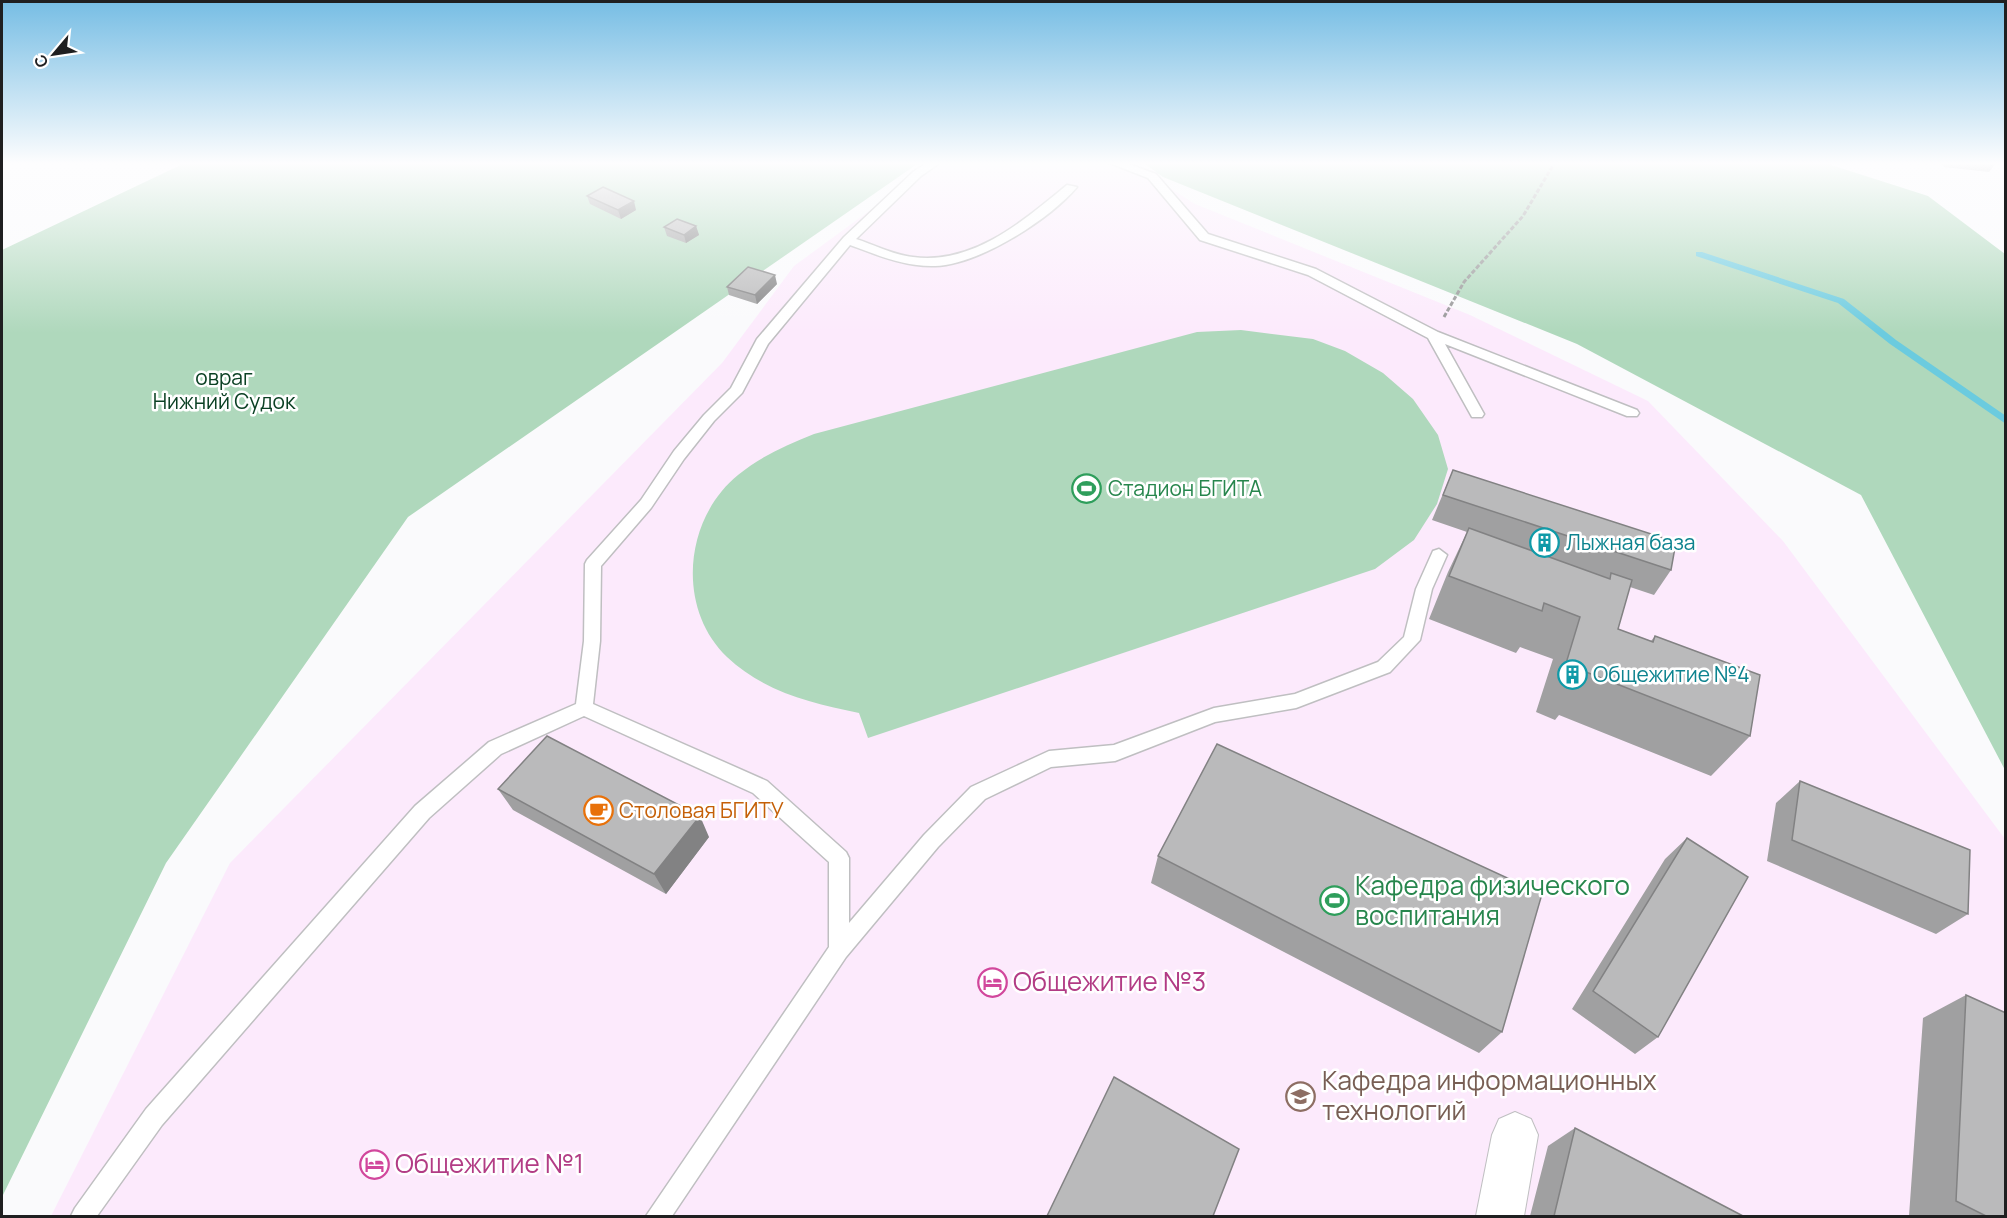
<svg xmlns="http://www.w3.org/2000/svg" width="2007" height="1218" font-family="Manrope,sans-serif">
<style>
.education{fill:#fceafc}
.green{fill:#afd8bc}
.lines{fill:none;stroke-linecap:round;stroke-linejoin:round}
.stream{fill:#6bcbdf;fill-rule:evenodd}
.lane-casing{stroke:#bfbfc1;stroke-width:3}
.street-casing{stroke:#bfbfc1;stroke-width:2}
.path{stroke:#959596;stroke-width:3;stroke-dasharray:4.5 2;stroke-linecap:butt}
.lane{fill:#fff;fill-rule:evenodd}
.street{fill:#fff;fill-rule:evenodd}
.wall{fill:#a0a0a1}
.shaded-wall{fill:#828283}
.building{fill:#bababb;stroke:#828283;stroke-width:1.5}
.labels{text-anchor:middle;stroke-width:5;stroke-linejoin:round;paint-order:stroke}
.park-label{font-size:21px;fill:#0b4124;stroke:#fff}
.leisure-label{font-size:21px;fill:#27864d;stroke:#fff;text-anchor:start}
.culture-label{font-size:21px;fill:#0d838f;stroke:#fff;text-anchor:start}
.food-label{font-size:21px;fill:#c56008;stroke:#fff;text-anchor:start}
.near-leisure-label{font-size:26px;fill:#27864d;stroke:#fff;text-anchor:start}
.near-hotel-label{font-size:26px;fill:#b23c85;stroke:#fff;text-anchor:start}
.near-education-label{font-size:26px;fill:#785e54;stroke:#fff;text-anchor:start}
</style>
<rect width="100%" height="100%" fill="#fafafc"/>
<path class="education" d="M 936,162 L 1129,162 L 1195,204 L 1470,315 L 1648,401 L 1783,541 L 2005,839 L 2005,1216 L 51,1216 L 230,863 L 722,363 L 794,266 Z"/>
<path class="green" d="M 187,162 L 920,162 L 408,517 L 166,863 L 2,1197 L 2,250 Z
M 1142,162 L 1822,162 L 1928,196 L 2005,254 L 2005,770 L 1861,495 L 1577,344 L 1163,177 Z
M 1241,330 L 1313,339 L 1345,351 L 1383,373 L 1413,399 L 1438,435 L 1448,469 L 1437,504 L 1414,540 L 1375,569 L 868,738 L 859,713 C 811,703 764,692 727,657 C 676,608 684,519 738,475 C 761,456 787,445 814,434 L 1197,332 Z"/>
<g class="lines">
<path class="stream" d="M 1696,252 L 1702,252 L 1844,299 L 1896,340 L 2006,416 L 2006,424 L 1890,344 L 1838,303 L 1696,256 Z"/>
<defs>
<path id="lane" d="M 928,162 L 941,162 L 921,176 L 856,239 C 875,245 893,255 913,257 C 974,265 1024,220 1067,185 L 1077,187 C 1049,220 978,265 935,266 C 905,267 877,255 850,245 L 768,344 L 742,393 L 714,421 L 684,459 L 651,508 L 601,566 L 600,641 L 593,704 L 767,781 L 846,852 L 849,858 L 849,923 L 924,835 L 971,787 L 1049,751 L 1114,745 L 1214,708 L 1295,694 L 1378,662 L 1404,637 L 1416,589 L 1433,551 L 1439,549 L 1447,555 L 1432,589 L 1420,640 L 1390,672 L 1296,708 L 1215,722 L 1115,761 L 1051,767 L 985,799 L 938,847 L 846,957 L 672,1216 L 646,1216 L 829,947 L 829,862 L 753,793 L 584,716 L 501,754 L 429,818 L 162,1125 L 97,1216 L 71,1216 L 75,1208 L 146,1109 L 415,806 L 489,742 L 576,704 L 584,641 L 585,564 L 587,560 L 641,500 L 674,451 L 704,415 L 731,388 L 757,339 L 844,237 L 913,172 Z
M 1107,162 L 1123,162 L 1156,174 L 1208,234 L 1316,269 L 1438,332 L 1637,410 L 1639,413 L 1637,416 L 1627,416 L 1445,344 L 1484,414 L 1482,417 L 1472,417 L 1428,338 L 1308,275 L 1200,240 L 1148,178 Z"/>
<path id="street" d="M 1515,1112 L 1531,1119 L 1538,1135 L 1524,1216 L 1476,1216 L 1492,1135 L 1499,1119 Z"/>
</defs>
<use href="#lane" class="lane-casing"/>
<use href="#street" class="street-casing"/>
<path class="path" d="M 1444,317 L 1464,282 L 1523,216 L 1555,162"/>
<use href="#lane" class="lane"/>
<use href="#street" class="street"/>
</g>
<path class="wall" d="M 1941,162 L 1997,162 L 1989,172 L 1944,167 Z
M 587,196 L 636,210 L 621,219 L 590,204 Z
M 696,226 L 699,235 L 686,243 L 667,236 L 664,227 Z
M 777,284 L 757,304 L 729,295 L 727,287 Z
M 1453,470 L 1671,570 L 1654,595 L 1630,587 L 1618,629 L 1651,641 L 1655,636 L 1750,736 L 1711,776 L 1559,715 L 1555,720 L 1536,712 L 1553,659 L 1520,647 L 1516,653 L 1429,619 L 1448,572 L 1467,532 L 1432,520 Z
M 1800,781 L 1968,914 L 1936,934 L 1767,861 L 1776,803 Z
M 498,789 L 709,837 L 666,894 L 513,810 Z
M 1687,838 L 1658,1037 L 1635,1054 L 1572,1009 L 1665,859 Z
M 1158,856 L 1502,1032 L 1479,1053 L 1151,883 Z
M 1966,995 L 2006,1216 L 1909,1216 L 1923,1018 Z
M 1575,1128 L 1743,1216 L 1530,1216 L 1548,1146 Z"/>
<path class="shaded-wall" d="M 634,201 L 636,210 L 621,219 L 618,210 Z
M 696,226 L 699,235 L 686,243 L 684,235 Z
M 775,275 L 777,284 L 757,304 L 755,295 Z
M 700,816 L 709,837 L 666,894 L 654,874 Z"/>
<path class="building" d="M 603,187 L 634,201 L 618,210 L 587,196 Z
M 677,219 L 696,226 L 684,235 L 664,227 Z
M 748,267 L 775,275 L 755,295 L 727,287 Z
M 1453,470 L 1676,542 L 1671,570 L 1443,495 Z
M 1469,528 L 1610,579 L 1611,573 L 1632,580 L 1618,629 L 1653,642 L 1655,636 L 1760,675 L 1750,736 L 1586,672 L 1584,678 L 1564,670 L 1580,617 L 1544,603 L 1542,611 L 1449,576 Z
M 547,736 L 700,816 L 654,874 L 498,789 Z
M 1217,744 L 1542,894 L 1502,1032 L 1158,856 Z
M 1800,781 L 1970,850 L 1968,914 L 1792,840 Z
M 1687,838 L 1748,877 L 1658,1037 L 1593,991 Z
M 1966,995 L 2006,1013 L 2006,1216 L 1986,1216 L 1956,1201 Z
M 1114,1077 L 1239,1149 L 1213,1216 L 1047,1216 Z
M 1575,1128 L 1743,1216 L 1554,1216 Z"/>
<linearGradient id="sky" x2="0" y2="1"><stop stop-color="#76bde4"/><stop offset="0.49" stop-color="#fdfdfe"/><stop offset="1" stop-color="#fdfdfe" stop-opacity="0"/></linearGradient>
<rect width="2007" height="333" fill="url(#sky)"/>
<defs>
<symbol id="stadium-ring" viewBox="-11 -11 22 22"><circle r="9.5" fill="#fff" stroke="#2e9e5b" stroke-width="1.5"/><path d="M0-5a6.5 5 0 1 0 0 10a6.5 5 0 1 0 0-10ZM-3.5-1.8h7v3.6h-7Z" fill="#2e9e5b"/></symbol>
<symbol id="building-ring" viewBox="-11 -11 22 22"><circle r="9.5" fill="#fff" stroke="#0f9aa8" stroke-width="1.5"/><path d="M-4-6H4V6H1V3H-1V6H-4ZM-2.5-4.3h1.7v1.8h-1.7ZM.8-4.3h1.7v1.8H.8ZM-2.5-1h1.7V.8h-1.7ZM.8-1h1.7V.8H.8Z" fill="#0f9aa8"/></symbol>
<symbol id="cafe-ring" viewBox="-11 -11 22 22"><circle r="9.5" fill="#fff" stroke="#e8710a" stroke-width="1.5"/><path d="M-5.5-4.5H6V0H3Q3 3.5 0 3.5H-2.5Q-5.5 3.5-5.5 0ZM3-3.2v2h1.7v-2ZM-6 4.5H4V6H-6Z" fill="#e8710a"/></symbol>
<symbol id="hotel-ring" viewBox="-11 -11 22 22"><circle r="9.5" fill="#fff" stroke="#d1479c" stroke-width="1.5"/><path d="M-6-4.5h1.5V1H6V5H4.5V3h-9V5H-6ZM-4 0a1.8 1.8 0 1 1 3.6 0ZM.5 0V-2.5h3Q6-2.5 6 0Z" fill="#d1479c"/></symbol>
<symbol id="university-ring" viewBox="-11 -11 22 22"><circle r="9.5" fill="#fff" stroke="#8d6e63" stroke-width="1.5"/><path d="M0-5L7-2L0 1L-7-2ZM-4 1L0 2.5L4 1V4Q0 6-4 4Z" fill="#8d6e63"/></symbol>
</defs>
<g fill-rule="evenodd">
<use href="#stadium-ring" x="1070" y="472" width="33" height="33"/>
<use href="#building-ring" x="1528" y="526" width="33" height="33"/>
<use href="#building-ring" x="1556" y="658" width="33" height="33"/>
<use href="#cafe-ring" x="582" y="794" width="33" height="33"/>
<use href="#stadium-ring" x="1318" y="884" width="33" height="33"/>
<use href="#hotel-ring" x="976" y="966" width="33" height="33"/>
<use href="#university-ring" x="1284" y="1080" width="33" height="33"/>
<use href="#hotel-ring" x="358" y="1148" width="33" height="33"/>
</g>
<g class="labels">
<g class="park-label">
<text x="224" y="385">овраг<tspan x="224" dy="24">Нижний Судок</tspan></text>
</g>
<g class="leisure-label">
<text x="1108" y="496">Стадион БГИТА</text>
</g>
<g class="culture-label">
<text x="1566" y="550">Лыжная база</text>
<text x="1593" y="682">Общежитие №4</text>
</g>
<g class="food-label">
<text x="619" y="818">Столовая БГИТУ</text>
</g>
<g class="near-leisure-label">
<text x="1355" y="895">Кафедра физического<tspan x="1355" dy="30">воспитания</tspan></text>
</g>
<g class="near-hotel-label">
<text x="1013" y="991">Общежитие №3</text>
<text x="395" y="1173">Общежитие №1</text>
</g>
<g class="near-education-label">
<text x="1322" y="1090">Кафедра информационных<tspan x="1322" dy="30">технологий</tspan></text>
</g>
</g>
<rect width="2007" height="1218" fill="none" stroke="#1f1f20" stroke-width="6"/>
<g transform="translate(54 54) rotate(241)" stroke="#ffffff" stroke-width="4.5" paint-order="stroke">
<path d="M0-4.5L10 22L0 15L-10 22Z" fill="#1f1f20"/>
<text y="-9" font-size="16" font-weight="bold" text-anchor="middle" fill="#1f1f20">С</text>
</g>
</svg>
